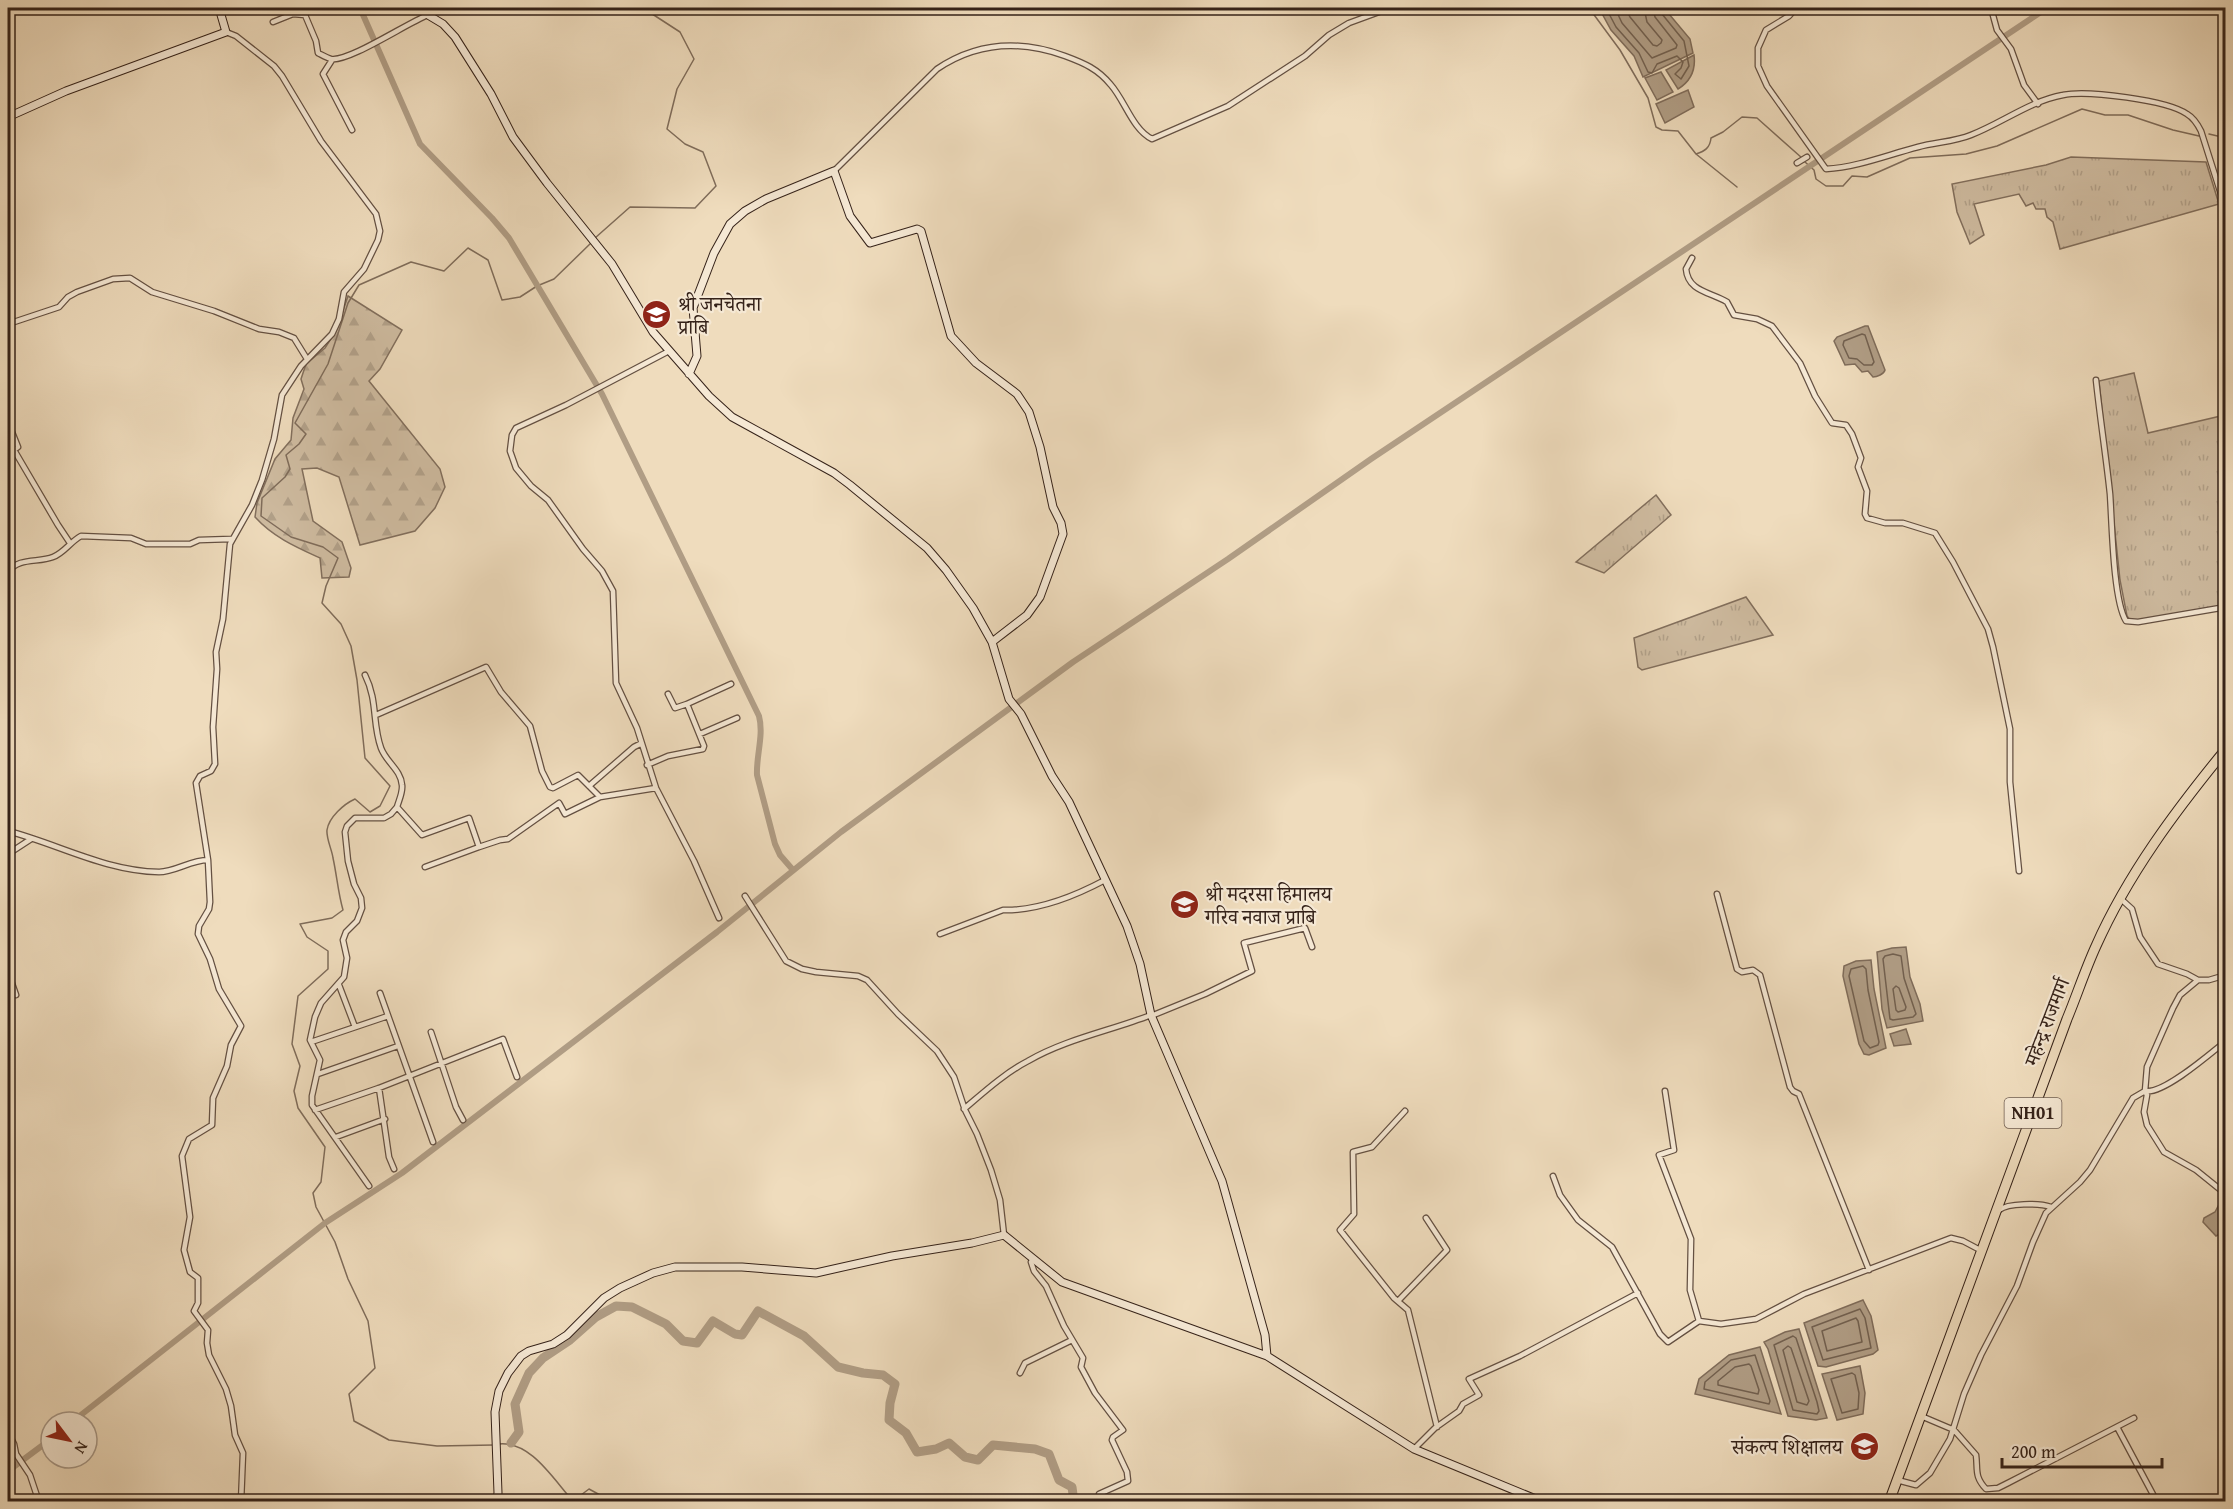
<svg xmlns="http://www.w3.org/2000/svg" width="2233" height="1509" font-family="'Gentium Book Plus','Noto Serif Devanagari',serif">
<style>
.grass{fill:url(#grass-tufts);stroke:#826f5d;stroke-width:1.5}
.forest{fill:url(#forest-firs);stroke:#826f5d;stroke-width:1.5}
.water{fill:#b09d85;stroke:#7f6c5a;stroke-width:1.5}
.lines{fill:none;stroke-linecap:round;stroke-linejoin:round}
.shore{stroke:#72604f;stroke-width:1.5}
.stream{stroke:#7f6c5a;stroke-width:1.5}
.canal{stroke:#b09d85;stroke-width:6}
.river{stroke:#b09d85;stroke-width:9}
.street-casing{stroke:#645042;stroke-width:7}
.secondary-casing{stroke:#352219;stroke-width:9}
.highway-casing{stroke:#352219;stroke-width:11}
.street{stroke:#f5e8d4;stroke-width:4.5}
.secondary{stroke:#f5e8d4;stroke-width:7}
.highway{stroke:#efdcbd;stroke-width:9}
.labels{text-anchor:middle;stroke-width:4.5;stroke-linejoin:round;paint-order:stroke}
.shield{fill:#f5e8d4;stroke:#6f5d51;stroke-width:1.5}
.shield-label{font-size:18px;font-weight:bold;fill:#352219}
.poi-label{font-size:20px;fill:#352219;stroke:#f5e8d4;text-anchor:start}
.street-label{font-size:20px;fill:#352219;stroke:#f5e8d4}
</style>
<defs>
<pattern id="grass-tufts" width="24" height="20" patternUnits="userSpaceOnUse" patternTransform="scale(1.5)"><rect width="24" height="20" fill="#cfbca1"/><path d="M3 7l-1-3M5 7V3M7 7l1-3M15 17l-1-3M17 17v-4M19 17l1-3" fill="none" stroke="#b2a18a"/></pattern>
<pattern id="forest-firs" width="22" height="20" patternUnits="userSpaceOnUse" patternTransform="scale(1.5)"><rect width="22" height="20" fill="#cfbca1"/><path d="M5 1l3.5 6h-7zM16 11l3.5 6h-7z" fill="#b2a18a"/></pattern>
</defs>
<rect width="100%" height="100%" fill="#efdcbd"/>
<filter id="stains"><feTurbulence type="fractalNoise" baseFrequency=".00333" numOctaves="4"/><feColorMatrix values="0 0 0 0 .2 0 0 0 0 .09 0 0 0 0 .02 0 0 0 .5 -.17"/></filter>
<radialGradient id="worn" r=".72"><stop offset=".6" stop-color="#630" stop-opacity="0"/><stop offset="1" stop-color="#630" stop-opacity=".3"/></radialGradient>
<path class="grass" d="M 2071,157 L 2206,162 L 2219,204 L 2060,249 L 2053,222 L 2047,217 L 2045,209 L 2036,209 L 2033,203 L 2026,206 L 2019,194 L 1974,204 L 1984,235 L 1970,244 L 1957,212 L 1952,184 L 2046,165 Z
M 2134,373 L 2148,433 L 2225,415 L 2225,605 L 2139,620 L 2130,620 L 2127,616 L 2120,580 L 2099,381 Z
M 1656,495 L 1671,515 L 1604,573 L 1576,562 Z
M 1746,597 L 1773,635 L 1642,670 L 1638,667 L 1634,638 Z"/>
<path class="forest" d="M 348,296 L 402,330 L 380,369 L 369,381 L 440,469 L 445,487 L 435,508 L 415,531 L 360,545 L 339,477 L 317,468 L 302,469 L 313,521 L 342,542 L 351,568 L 349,577 L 322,578 L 320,558 C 296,547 273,537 255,517 L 257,503 L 275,459 L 291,440 L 293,418 L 304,389 L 301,379 L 306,364 L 325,348 L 336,331 Z"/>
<path class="water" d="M 1599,8 L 1664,8 L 1690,39 L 1693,53 L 1643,77 L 1634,56 L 1611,30 Z
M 1694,55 C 1696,70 1691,81 1678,89 L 1666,70 Z
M 1661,72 L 1673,92 L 1657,100 L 1645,78 Z
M 1688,90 L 1694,107 L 1665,123 L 1656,104 Z
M 1865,326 L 1868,326 L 1885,370 C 1884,374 1877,377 1873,377 L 1868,371 L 1862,372 L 1855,364 L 1845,365 L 1834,341 L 1837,337 Z
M 1906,947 L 1910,977 L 1920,1004 L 1923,1021 L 1887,1028 L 1882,1009 L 1877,952 L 1892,948 Z
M 1871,960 L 1874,989 L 1886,1048 L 1869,1055 L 1864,1054 L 1859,1044 L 1843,976 L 1844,966 L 1856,961 Z
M 1906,1029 L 1911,1044 L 1894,1046 L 1890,1034 Z
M 2225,1193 L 2225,1231 L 2216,1236 L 2203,1222 L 2204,1218 L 2215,1212 Z
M 1863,1300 L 1871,1316 L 1878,1350 L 1873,1354 L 1826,1367 L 1818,1366 L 1804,1323 Z
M 1799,1329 L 1827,1418 L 1816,1420 L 1788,1416 L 1768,1349 L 1764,1342 L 1785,1332 Z
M 1760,1347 L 1781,1414 L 1695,1394 L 1699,1379 L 1729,1355 Z
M 1860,1366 L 1865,1393 L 1863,1414 L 1837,1420 L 1822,1374 Z"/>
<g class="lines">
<path class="shore" d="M 1606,8 L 1616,27 L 1639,53 L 1648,72 L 1652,73 L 1657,64 L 1677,56 L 1683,62 L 1681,68 L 1675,74 L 1681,79 L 1689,66 L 1684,41 L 1662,14 L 1660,8
M 1615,8 L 1622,23 L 1652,58 L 1676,48 L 1677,45 L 1655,17 L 1653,8
M 1625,8 L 1630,17 L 1653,45 L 1657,46 L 1661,43 L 1662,40 L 1647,22 L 1644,8
M 1862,334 L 1865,335 L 1874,362 L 1872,365 L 1864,365 L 1857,359 L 1849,358 L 1843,345 L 1844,341 Z
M 1893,954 L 1901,956 L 1904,978 L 1916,1014 L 1913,1017 L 1893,1020 L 1890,1019 L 1883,959 L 1885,956 Z
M 1863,966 L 1866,969 L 1868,990 L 1879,1042 L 1878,1045 L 1870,1048 L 1864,1041 L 1849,976 L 1851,969 Z
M 1896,986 L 1899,988 L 1906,1007 L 1905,1010 L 1898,1012 L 1896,1010 L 1893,989 Z
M 1860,1309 L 1865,1318 L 1871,1348 L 1823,1360 L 1812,1327 Z
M 1856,1318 L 1858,1321 L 1862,1342 L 1827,1351 L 1822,1331 Z
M 1793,1336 L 1796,1338 L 1817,1402 L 1819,1411 L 1817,1414 L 1793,1410 L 1774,1345 Z
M 1788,1346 L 1791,1348 L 1809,1401 L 1807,1405 L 1797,1402 L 1783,1350 Z
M 1755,1355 L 1770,1401 L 1769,1404 L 1704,1389 L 1705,1382 L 1731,1360 Z
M 1749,1364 L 1751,1366 L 1759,1390 L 1758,1394 L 1718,1385 L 1718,1381 L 1735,1367 Z
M 1852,1373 L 1855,1375 L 1859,1393 L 1858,1409 L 1842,1413 L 1831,1379 Z"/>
<path class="stream" d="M 1589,8 L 1620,50 L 1648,98 L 1656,127 L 1662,130 L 1678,131 L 1696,154 L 1737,187
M 2209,134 L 2226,138
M 1696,154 C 1705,151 1710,148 1711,138 L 1723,132 L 1742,117 L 1757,118 L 1802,158
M 1805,162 L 1814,170 L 1816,179 L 1826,186 L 1843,186 L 1852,176 L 1867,177 L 1910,158 L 1966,154 L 1997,146 L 2082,109 L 2105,115 L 2128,115 L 2173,130 L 2199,136
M 595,238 L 630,207 L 695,208 L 716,186 L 703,152 L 685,144 L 667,129 L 677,89 L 694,59 L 680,32 L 643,8
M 499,1444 C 531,1441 553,1479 573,1501 L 589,1489 L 600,1495 L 601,1502
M 494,1445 L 437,1446 L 389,1440 L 354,1421 L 349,1394 L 375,1368 L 368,1321 L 348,1279 L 335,1242 L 316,1207 L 313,1193 L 321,1182 L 325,1147 L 298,1108 L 294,1091 L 300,1066 L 292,1044 L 298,996 L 328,969 L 328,951 L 307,937 L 300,924 L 332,918 L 343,910 C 338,893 337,876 333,858 C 332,850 326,838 327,830 C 329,817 344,804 355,799 L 370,812 L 380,806 L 390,786 L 365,758 L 357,680 L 351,646 L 341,624 L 322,603 L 326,586 L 338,558 L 323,547 L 291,537 L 261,516 L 262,498 L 285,477 L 290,469 L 286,455 L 299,444 L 306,434 L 295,423 L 328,364 L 348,303 L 359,285 L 411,262 L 444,271 L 468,248 L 488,260 L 502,300 L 520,297 L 537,286 L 554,279 L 592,242"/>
<path class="canal" d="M 360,8 L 420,144 L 492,218 L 509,238 L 602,394 L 759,716 C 764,735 756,756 757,775 L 775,844 L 780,855 L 793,870
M 72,1422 L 325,1223 L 402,1173 L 717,932 L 841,832 L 1073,662 L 1228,559 L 1371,459 L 2047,8
M 8,1471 L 51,1439"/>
<path class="river" d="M 511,1443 L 519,1432 L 515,1404 L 529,1373 L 543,1358 L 570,1340 L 596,1317 L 616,1306 L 632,1307 L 666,1324 L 683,1341 L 697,1343 L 713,1321 L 735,1334 L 742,1335 L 758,1311 L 804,1336 L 838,1367 L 863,1373 L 883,1375 L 895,1384 L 890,1403 L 889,1420 L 906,1433 L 917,1452 L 936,1449 L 949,1443 L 965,1457 L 978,1460 L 993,1445 L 1035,1449 L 1049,1454 L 1059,1480 L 1072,1487 L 1074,1502"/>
<defs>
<path id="street" d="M 1796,8 L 1789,16 L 1766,30 L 1758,48 L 1758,66 L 1767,86 L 1826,169 C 1858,167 1887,155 1918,147 C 1936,142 1954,142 1971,135 C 2002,123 2030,101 2063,95 C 2087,90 2167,100 2187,114 C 2194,118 2198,125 2201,131 L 2226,210
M 1991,8 L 1997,30 L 2011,49 L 2024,85 L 2038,104
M 273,22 L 293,14 L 305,15 L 316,41 L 318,53 C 322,55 327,58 331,59 C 349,62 407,23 428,15
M 226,32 L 236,36 L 274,66 L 282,76 L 321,141 L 376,214 L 380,231 L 378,240 L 364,269 L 344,292 L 339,319 L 332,334 L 301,366 L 282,395 L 274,439 L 262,480 L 252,505 L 230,544 L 223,619 L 216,652 L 217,669 L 213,727 L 215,764 L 211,771 L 200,776 L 196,783 L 208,860 L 210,902 L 209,909 L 199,926 L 198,934 L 210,959 L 219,989 L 241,1026 L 231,1045 L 227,1066 L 213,1098 L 212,1125 L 189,1139 L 182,1156 L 190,1217 L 184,1250 L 190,1272 L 198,1278 L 198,1303 L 194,1311 L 208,1330 L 207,1343 L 209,1355 L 226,1389 L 231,1406 L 235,1435 L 243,1453 L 241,1502
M 332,60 L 323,74 L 352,130
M 1797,163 L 1807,157
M 834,171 L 937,69 C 977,42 1021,40 1065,56 C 1084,63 1098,69 1111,85 C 1125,101 1133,130 1152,139 L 1228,106 L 1305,56 L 1329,35 L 1349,23 L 1390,8
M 1692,258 L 1686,269 C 1688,292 1711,292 1727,302 L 1734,315 L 1757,319 L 1772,326 L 1800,363 L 1815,396 L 1832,423 L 1846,425 L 1852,434 L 1861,458 L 1858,467 L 1867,491 L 1865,514 L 1867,518 L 1885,523 L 1903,523 L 1935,533 L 1953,562 L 1988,629 L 1993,647 L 2010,729 L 2010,782 L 2019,871
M 8,324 L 59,307 L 68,297 L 77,292 L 113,279 L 130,278 L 152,292 L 214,311 L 259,329 L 279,332 L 294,338 L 307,359
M 669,351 L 566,405 L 516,428 L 512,435 L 510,451 L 516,468 L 531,486 L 548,500 L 583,549 L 602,571 L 613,591 L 616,683 L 637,728 L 656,788 L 694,861 L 719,918
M 2096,380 C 2100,418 2106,456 2110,494 C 2112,522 2113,600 2126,621 L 2138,622 L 2226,607
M 8,422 L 18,447 L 14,450 L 58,525 L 70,543
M 8,572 C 19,557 38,563 53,557 C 64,553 70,542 81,536 L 131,538 L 146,544 L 190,544 L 199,540 L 231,539
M 365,675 C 378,701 372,723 381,748 C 386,762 401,770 402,785 C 403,792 399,800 397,807 L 422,835 L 469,818 L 479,847 L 500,840 L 508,839 L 559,803 L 565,814 L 600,797
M 668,694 L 675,708 L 687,704
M 376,715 L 486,667 L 501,692 L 530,726 L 542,771 L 550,787 L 553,788 L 578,775 L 600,797 L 656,788
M 700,734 L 737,718
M 647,765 L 668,756 L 703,749 L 704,746 L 687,704 L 731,684
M 589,786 L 634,747 L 640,744
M 8,831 C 58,844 105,871 159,872 C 175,872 191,860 208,860
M 8,854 L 31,839
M 425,867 L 479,847
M 1717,894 L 1737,969 L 1742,972 L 1753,970 L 1760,975 L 1790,1087 L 1793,1091 L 1799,1094 L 1869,1270
M 745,896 L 786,961 L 802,969 L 816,972 L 858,976 L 867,980 L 898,1014 L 937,1051 L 954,1077 L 965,1110 L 977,1134 L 991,1170 L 1000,1200 L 1004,1235
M 2121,899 L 2132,909 L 2140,937 L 2158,964 L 2187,974 L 2198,980
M 940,934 L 1003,910 C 1039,911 1075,896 1105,880
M 8,972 L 16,995
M 2226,975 L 2209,980 L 2198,980 L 2180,995 L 2173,1008 L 2147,1067 L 2145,1091 C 2163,1095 2211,1053 2226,1041
M 339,985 L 355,1027
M 380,993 L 433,1142
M 1151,1016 L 1205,994 L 1252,971 L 1244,943 L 1305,928 L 1312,947
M 431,1032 L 456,1107 L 463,1120
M 311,1042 L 388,1016
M 318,1074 L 398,1046
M 379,1088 L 389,1157 L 394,1169
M 1665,1091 L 1674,1150 L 1659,1155 L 1691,1239 L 1690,1290 L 1699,1321
M 964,1109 C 984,1092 1005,1073 1028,1061 C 1066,1039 1110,1031 1151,1015
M 315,1110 L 379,1088 L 503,1039 L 517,1077
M 1405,1111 L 1372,1147 L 1353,1152 L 1354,1214 L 1340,1230 L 1394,1298 L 1408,1310 L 1437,1427
M 336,1137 L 385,1119
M 1553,1176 L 1560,1195 L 1578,1220 L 1612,1247 L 1660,1334 L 1668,1342 L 1699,1321 L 1721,1324 L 1756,1319 L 1804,1294 L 1951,1238 L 1963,1241 L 1982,1251
M 369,1186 L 312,1105 L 312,1096 L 320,1060 L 310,1040 L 315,1017 L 321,1003 L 344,977 L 347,958 L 343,940 L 346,932 L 357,921 L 362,908 L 361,898 L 354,884 L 348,861 L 345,832 L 347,826 L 355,818 L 384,818 L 391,814 L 397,807
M 1999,1210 C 2008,1203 2039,1203 2051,1207
M 1033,1259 L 1031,1262 L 1034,1271 L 1046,1286 L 1064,1326 L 1083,1358 L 1081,1367 L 1095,1393 L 1123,1430 L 1113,1437 L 1112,1440 L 1127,1472 L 1128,1481 L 1099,1494 L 1100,1502
M 1398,1301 L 1447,1250 L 1426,1218
M 1020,1373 L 1025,1363 L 1072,1340
M 1921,1416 L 1954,1430 L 1976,1455 C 1978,1470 1974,1476 1986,1489 L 1998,1488 L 2008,1483 L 2134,1418
M 2117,1427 L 2157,1502
M 8,1432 L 14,1444 L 16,1454 L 30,1475 L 39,1502
M 1414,1449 L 1435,1428 L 1459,1411 L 1463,1404 L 1479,1395 L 1469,1379 L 1520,1356 L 1638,1293
M 1897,1480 L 1916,1485 L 1930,1473 L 1950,1439 L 1964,1394 L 1981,1355 L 2017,1286 L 2033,1242 L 2046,1213 L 2080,1182 L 2090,1170 L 2133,1098 L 2145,1091 L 2147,1095 L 2144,1112 L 2147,1125 L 2164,1152 L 2196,1170 L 2222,1191
M 1733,1499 L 1750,1502"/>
<path id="secondary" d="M 426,8 L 428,15 L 443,24 L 455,37 L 491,94 L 513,137 L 547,183 L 612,264 L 653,332 L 709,396 L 732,417 L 834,473 L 850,485 L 927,548 L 946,570 L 973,608 L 992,642 L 1009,699 L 1021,714 L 1052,776 L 1069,802 L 1127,926 L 1140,964 L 1151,1015 L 1222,1181 L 1265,1335 L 1267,1356 L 1414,1449 L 1543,1502
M 8,117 L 66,91 L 226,32 L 219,8
M 689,374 L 697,356 L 693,308 L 714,253 L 730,224 L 745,211 L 766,199 L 834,171 L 850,216 L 870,243 L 917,229 L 921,231 L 951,336 L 976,363 L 1017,394 L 1029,412 L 1040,447 L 1053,507 L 1061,523 L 1063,534 L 1040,597 L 1027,615 L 992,642
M 496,1502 L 498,1493 L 495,1412 L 499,1391 L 508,1373 L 521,1356 L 529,1351 L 553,1344 L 567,1335 L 604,1298 L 620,1288 L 653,1273 L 675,1267 L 742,1267 L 816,1273 L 892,1256 L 972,1243 L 1004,1235 L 1062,1282 L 1267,1356"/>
<path id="highway" d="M 1889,1502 L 2067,1019 C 2077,995 2085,970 2096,946 C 2128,874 2176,810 2226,749"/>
</defs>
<use href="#street" class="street-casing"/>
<use href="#secondary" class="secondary-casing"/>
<use href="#highway" class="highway-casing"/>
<use href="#street" class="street"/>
<use href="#secondary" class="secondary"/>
<use href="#highway" class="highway"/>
</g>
<defs>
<symbol id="school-disc" viewBox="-11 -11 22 22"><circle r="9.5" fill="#8f2418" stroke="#f5e8d4"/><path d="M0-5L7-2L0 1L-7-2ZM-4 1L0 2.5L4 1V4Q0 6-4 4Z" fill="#fff"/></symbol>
</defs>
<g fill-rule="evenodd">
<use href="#school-disc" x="640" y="298" width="33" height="33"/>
<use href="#school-disc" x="1168" y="888" width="33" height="33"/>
<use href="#school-disc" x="1848" y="1430" width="33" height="33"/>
</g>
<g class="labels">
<rect class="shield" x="2004.5" y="1098" width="57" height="30" rx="4.5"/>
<g class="shield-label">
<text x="2033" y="1119">NH01</text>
</g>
<g class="poi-label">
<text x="678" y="311">श्री जनचेतना<tspan x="678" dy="23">प्राबि</tspan></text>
<text x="1205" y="901">श्री मदरसा हिमालय<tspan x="1205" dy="23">गरिव नवाज प्राबि</tspan></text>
<text x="1843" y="1454" text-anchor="end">संकल्प शिक्षालय</text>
</g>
<g class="street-label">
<text transform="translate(2047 1022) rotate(-69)" y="7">महेन्द्र राजमार्ग</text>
</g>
</g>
<rect width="2233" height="1509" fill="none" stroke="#efdcbd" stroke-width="30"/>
<rect x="9" y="9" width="2215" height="1491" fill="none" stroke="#352219" stroke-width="3"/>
<rect x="15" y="15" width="2203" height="1479" fill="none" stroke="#352219" stroke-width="1.5"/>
<g transform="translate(69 1440) rotate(122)"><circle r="28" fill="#f5e8d4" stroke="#a89989" stroke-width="1.5"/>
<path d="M0-4.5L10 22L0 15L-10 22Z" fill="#8f2418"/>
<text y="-9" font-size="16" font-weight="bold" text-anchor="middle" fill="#352219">N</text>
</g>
<path d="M2002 1458v9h160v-9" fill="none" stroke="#352219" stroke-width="3"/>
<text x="2011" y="1458" font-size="18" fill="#352219" stroke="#f5e8d4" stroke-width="4.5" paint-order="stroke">200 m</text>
<rect width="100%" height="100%" filter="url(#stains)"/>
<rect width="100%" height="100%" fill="url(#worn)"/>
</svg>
